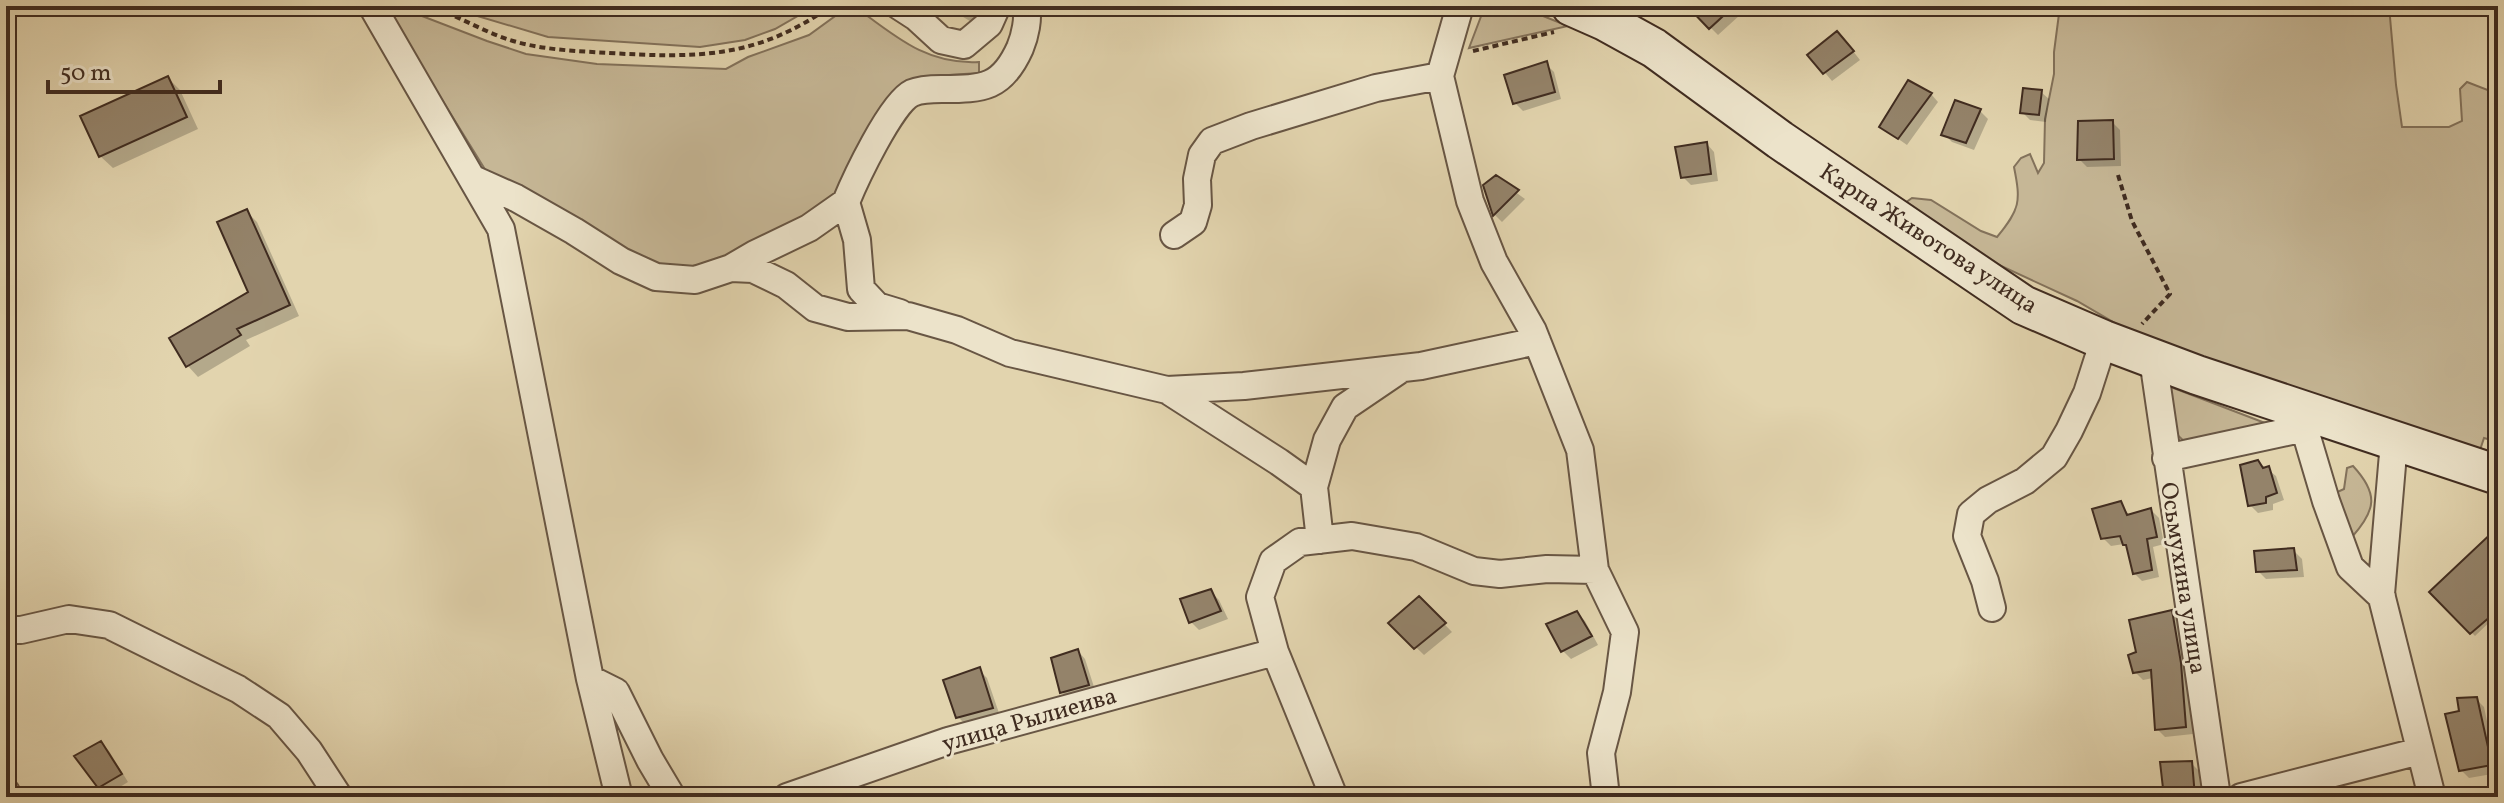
<svg xmlns="http://www.w3.org/2000/svg" width="2504" height="803" font-family="Vollkorn,serif">
<style>
.green{fill:#c6b796;stroke:#83725b;stroke-width:2}
.shadow{fill:#0003}
.building{fill:#94836a;stroke:#402c20;stroke-width:2}
.lines{fill:none;stroke-linecap:round;stroke-linejoin:round}
.minor-casing{stroke:#685644;stroke-width:30}
.secondary-casing{stroke:#402c20;stroke-width:42}
.path{stroke:#402c20;stroke-width:4;stroke-dasharray:6 4;stroke-linecap:butt}
.minor{stroke:#ece3ca;stroke-width:26}
.secondary{stroke:#ece3ca;stroke-width:38}
.labels{text-anchor:middle;stroke-width:6;stroke-linejoin:round;paint-order:stroke}
.street-label{font-size:24px;fill:#402c20;stroke:#ece3ca}
</style>
<rect width="100%" height="100%" fill="#e2d4ae"/>
<filter id="stains"><feTurbulence type="fractalNoise" baseFrequency=".0025" numOctaves="4"/><feColorMatrix values="0 0 0 0 .2 0 0 0 0 .09 0 0 0 0 .02 0 0 0 .5 -.17"/></filter>
<radialGradient id="worn" r=".72"><stop offset=".6" stop-color="#630" stop-opacity="0"/><stop offset="1" stop-color="#630" stop-opacity=".3"/></radialGradient>
<path class="green" d="M 384,6 L 396,6 L 487,41 L 526,54 L 597,64 L 726,69 L 748,57 L 809,35 L 849,6 L 854,6 C 895,36 926,65 979,62 L 979,73 L 934,76 L 908,82 L 888,97 L 865,133 L 837,196 L 796,221 L 697,272 L 658,266 L 486,171 Z
M 444,6 L 815,6 L 775,29 L 745,40 L 700,47 L 548,37 Z
M 1485,6 L 1518,6 L 1568,26 L 1469,48 Z
M 2060,6 L 2276,6 L 2286,9 L 2287,6 L 2389,6 L 2396,85 L 2402,127 L 2449,127 L 2462,121 L 2460,89 L 2467,82 L 2490,91 L 2494,77 L 2498,75 L 2498,442 L 2484,438 L 2479,453 L 2163,351 L 2077,301 L 1986,259 L 1905,203 L 1912,198 L 1931,200 L 1981,231 L 1997,237 C 2020,209 2021,202 2014,167 L 2021,158 L 2030,154 L 2038,173 L 2044,163 L 2045,119 L 2054,74 L 2054,52 Z
M 2163,384 L 2273,426 L 2187,444 L 2170,428 Z
M 2353,466 C 2379,494 2376,510 2352,537 L 2333,494 L 2344,489 L 2347,468 Z"/>
<path class="shadow" d="M 945,6 L 999,6 L 983,29 Z
M 1700,6 L 1731,6 L 1740,15 L 1718,35 L 1694,11 Z
M 1845,41 L 1860,60 L 1832,81 L 1810,55 Z
M 1546,64 L 1554,72 L 1561,99 L 1523,111 L 1515,103 Z
M 168,78 L 180,90 L 198,129 L 113,168 L 100,156 Z
M 2041,92 L 2049,99 L 2046,122 L 2030,120 L 2022,112 Z
M 1931,94 L 1938,102 L 1907,145 L 1881,127 Z
M 1980,111 L 1988,119 L 1974,150 L 1952,142 L 1944,134 Z
M 2112,122 L 2120,130 L 2121,166 L 2087,167 L 2079,159 Z
M 1707,144 L 1714,152 L 1718,181 L 1691,185 L 1683,177 Z
M 1496,178 L 1525,199 L 1502,222 L 1495,215 L 1485,186 Z
M 246,211 L 257,222 L 299,316 L 246,340 L 250,346 L 198,377 L 188,366 L 171,339 L 250,293 Z
M 2258,462 L 2276,476 L 2284,500 L 2273,504 L 2273,510 L 2258,513 L 2250,505 Z
M 2120,503 L 2130,516 L 2151,510 L 2159,518 L 2164,544 L 2153,547 L 2159,577 L 2142,581 L 2134,573 L 2129,549 L 2124,544 L 2111,546 L 2103,538 Z
M 2498,530 L 2498,614 L 2475,636 L 2432,592 Z
M 2294,551 L 2302,559 L 2304,577 L 2266,579 L 2258,571 Z
M 1211,592 L 1219,600 L 1228,619 L 1199,630 L 1191,622 Z
M 1419,598 L 1452,632 L 1424,655 L 1391,623 Z
M 1577,613 L 1585,621 L 1598,645 L 1571,659 L 1563,651 L 1549,625 Z
M 2172,613 L 2180,620 L 2188,673 L 2193,734 L 2165,737 L 2157,729 L 2153,678 L 2143,680 L 2135,672 L 2138,653 Z
M 1078,651 L 1085,659 L 1096,693 L 1069,700 L 1062,692 Z
M 979,670 L 987,678 L 1000,716 L 966,725 L 958,717 Z
M 2476,699 L 2484,707 L 2498,773 L 2469,778 L 2461,770 L 2462,712 Z
M 101,743 L 109,751 L 128,782 L 107,795 L 99,787 Z
M 2191,763 L 2199,771 L 2201,797 L 2166,797 Z"/>
<path class="building" d="M 1687,6 L 1734,6 L 1709,29 Z
M 1837,31 L 1854,51 L 1823,74 L 1807,55 Z
M 1547,61 L 1555,92 L 1513,104 L 1504,75 Z
M 168,76 L 187,117 L 99,157 L 80,116 Z
M 1908,80 L 1932,93 L 1898,139 L 1879,127 Z
M 2023,88 L 2042,90 L 2039,115 L 2020,113 Z
M 1955,100 L 1981,109 L 1966,143 L 1941,135 Z
M 2113,120 L 2114,159 L 2077,160 L 2078,121 Z
M 1707,142 L 1711,174 L 1681,178 L 1675,147 Z
M 1496,175 L 1519,190 L 1493,216 L 1483,185 Z
M 247,209 L 290,305 L 237,329 L 241,335 L 186,367 L 169,338 L 248,292 L 217,222 Z
M 2258,460 L 2263,468 L 2269,466 L 2277,493 L 2266,497 L 2266,503 L 2248,506 L 2240,465 Z
M 2121,501 L 2127,515 L 2151,508 L 2157,537 L 2147,539 L 2152,570 L 2133,574 L 2126,545 L 2123,545 L 2120,536 L 2101,539 L 2092,509 Z
M 2498,527 L 2498,610 L 2470,634 L 2429,592 Z
M 2294,548 L 2297,570 L 2256,572 L 2254,551 Z
M 1211,589 L 1221,611 L 1189,623 L 1180,599 Z
M 1419,596 L 1446,623 L 1414,649 L 1388,623 Z
M 2172,610 L 2181,663 L 2186,727 L 2155,730 L 2151,670 L 2133,673 L 2128,655 L 2136,652 L 2129,620 Z
M 1577,611 L 1592,636 L 1561,652 L 1546,624 Z
M 1078,649 L 1089,685 L 1060,693 L 1051,658 Z
M 980,667 L 993,708 L 956,718 L 943,680 Z
M 2477,697 L 2492,765 L 2459,771 L 2445,714 L 2459,711 L 2457,698 Z
M 101,741 L 122,774 L 98,788 L 74,756 Z
M 2192,761 L 2195,797 L 2164,797 L 2160,762 Z"/>
<g class="lines">
<defs>
<path id="minor" d="M 372,6 L 501,229 L 590,679 L 619,797
M 899,6 L 916,17 L 941,40 L 964,45 L 989,24 L 997,6
M 1460,6 L 1440,76 L 1470,201 L 1494,262 L 1533,331 L 1580,450 L 1595,570 L 1625,632 L 1617,692 L 1601,753 L 1606,797
M 473,179 L 516,198 L 574,231 L 621,261 L 656,277 L 695,280 L 731,268 L 753,269 L 786,285 L 815,308 L 848,317 L 908,316 L 957,330 L 1010,353 L 1167,390 L 1244,386 L 1421,366 L 1537,341
M 1174,235 L 1193,222 L 1198,205 L 1197,179 L 1202,155 L 1212,141 L 1251,126 L 1376,88 L 1440,76
M 731,268 L 755,254 L 809,228 L 846,202
M 900,313 L 877,306 L 861,289 L 857,240 L 846,202 C 855,180 891,103 912,93 C 921,89 933,89 942,89 C 984,89 1002,88 1020,48 C 1025,36 1029,18 1026,6
M 2153,359 L 2217,797
M 1167,390 L 1279,462 L 1314,487
M 2299,410 L 2326,501 L 2350,567 L 2382,597
M 2394,442 L 2381,594 L 2432,797
M 2166,458 L 2305,428
M 1320,540 L 1314,487 L 1327,440 L 1345,407 L 1398,371
M 1992,608 L 1985,581 L 1967,536 L 1971,514 L 1988,500 L 2025,481 L 2054,457 L 2069,431 L 2087,393 L 2104,340
M 6,630 L 21,630 L 69,619 L 109,625 L 238,689 L 279,716 L 309,751 L 339,797
M 590,679 L 616,692 L 650,760 L 672,797
M 6,792 L 8,797
M 787,797 L 948,741 L 1275,652
M 1334,797 L 1275,652 L 1260,597 L 1273,561 L 1300,542 L 1352,536 L 1416,547 L 1474,571 L 1500,574 L 1547,569 L 1595,570
M 2241,797 L 2420,751"/>
<path id="secondary" d="M 1571,6 L 1605,21 L 1654,48 L 1780,140 L 2023,305 L 2104,340 L 2197,375 L 2498,475"/>
</defs>
<use href="#minor" class="minor-casing"/>
<use href="#secondary" class="secondary-casing"/>
<path class="path" d="M 427,6 C 455,14 480,30 507,39 C 539,50 576,51 609,53 C 697,58 756,59 831,6
M 1525,6 L 1543,13
M 1473,51 L 1554,32
M 2118,175 L 2132,221 L 2170,294 L 2142,324"/>
<use href="#minor" class="minor"/>
<use href="#secondary" class="secondary"/>
</g>
<g class="labels">
<g class="street-label">
<text transform="translate(1929 238) rotate(33)" y="8">Карпа Животова улица</text>
<text transform="translate(2184 578) rotate(81)" y="8">Осьмухина улица</text>
<text transform="translate(1029 719) rotate(-16)" y="8">улица Рылиеива</text>
</g>
</g>
<rect width="2504" height="803" fill="none" stroke="#e2d4ae" stroke-width="32"/>
<rect x="8" y="8" width="2488" height="787" fill="none" stroke="#402c20" stroke-width="4"/>
<rect x="16" y="16" width="2472" height="771" fill="none" stroke="#402c20" stroke-width="2"/>
<path d="M48 80v12h172v-12" fill="none" stroke="#402c20" stroke-width="4"/>
<text x="60" y="80" font-size="24" fill="#402c20" stroke="#ece3ca" stroke-width="6" paint-order="stroke">50 m</text>
<rect width="100%" height="100%" filter="url(#stains)"/>
<rect width="100%" height="100%" fill="url(#worn)"/>
</svg>
